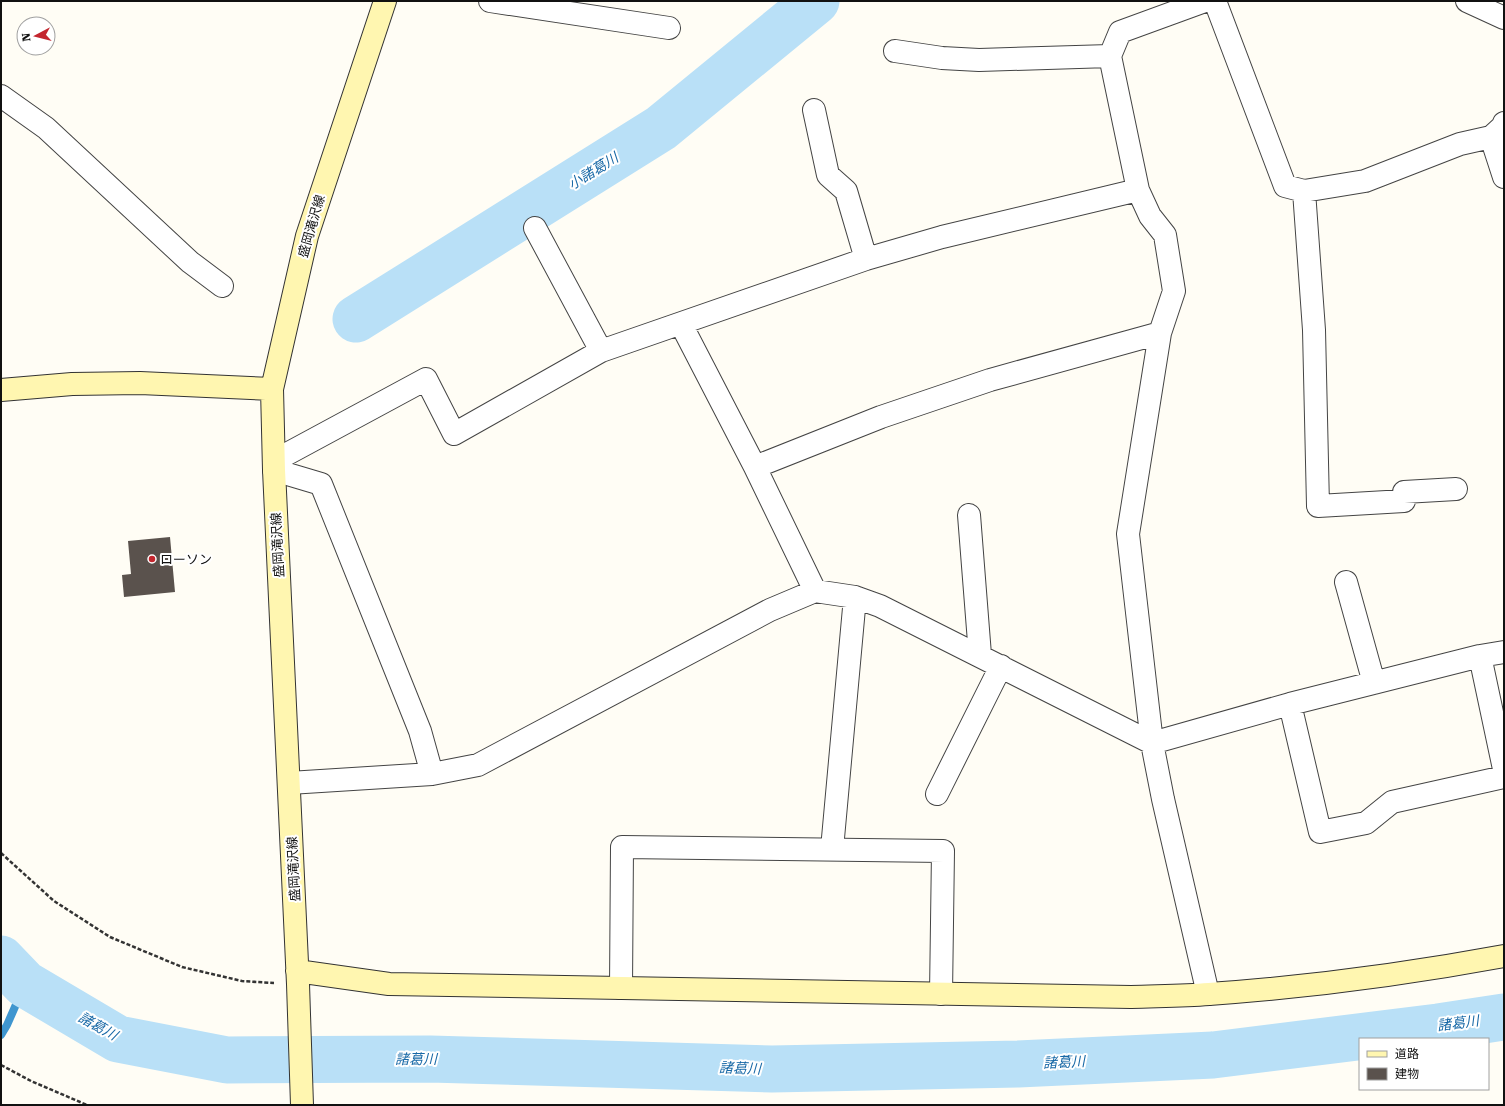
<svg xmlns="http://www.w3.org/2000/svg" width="1505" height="1106" font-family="'Roboto Serif','Noto Sans JP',serif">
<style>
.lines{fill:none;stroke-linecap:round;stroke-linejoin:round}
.stream{stroke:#3f96cf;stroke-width:8}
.river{stroke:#b9e0f7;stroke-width:47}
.building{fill:#5a524d}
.street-casing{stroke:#444;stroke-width:24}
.secondary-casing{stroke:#333;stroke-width:24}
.path{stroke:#333;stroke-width:2.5;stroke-dasharray:4 2;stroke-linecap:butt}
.street{stroke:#fff;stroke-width:22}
.secondary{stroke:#fff6b0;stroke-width:22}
.poi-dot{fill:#c4262e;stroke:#fff;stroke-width:1.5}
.labels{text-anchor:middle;stroke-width:4;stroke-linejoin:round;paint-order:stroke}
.street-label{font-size:13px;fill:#111;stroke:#fff}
.poi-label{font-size:13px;fill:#111;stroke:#fff;text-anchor:start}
.water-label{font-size:14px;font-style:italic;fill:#1768a6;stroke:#fff}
</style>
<rect width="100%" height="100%" fill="#fffdf5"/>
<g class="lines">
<path class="stream" d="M 1,1035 L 7,1025 L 25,984"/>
<path class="river" d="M 356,319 L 661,128 L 816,1
M 1,959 L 25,984 L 118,1039 L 227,1060 L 430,1059 L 772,1069 L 1018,1064 L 1213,1055 L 1438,1027 L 1504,1017"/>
</g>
<path class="building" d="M 170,537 L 175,592 L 124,597 L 122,575 L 131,574 L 128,541 Z"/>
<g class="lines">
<defs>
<path id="street" d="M 490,1 L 669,28
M 1205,1 L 1120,32 L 1110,56 L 1138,190 L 1150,216 L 1165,235 L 1174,291 L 1160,333 L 1128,534 L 1152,743 L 1163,799 L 1208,994
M 1215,1 L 1285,186 L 1304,191 L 1365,181 L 1460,144 L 1491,137 L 1503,126 L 1504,123
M 1467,1 L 1504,18
M 895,51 L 942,58 L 979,60 L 1110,56
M 1,96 L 46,128 L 190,262 L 222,286
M 814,110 L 828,175 L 846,191 L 866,259
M 1491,137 L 1504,177
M 1304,191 L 1314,330 L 1318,506 L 1404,501 L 1404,492 L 1456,489
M 535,228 L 601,351
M 681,324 L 755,467 L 815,591
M 274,461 L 426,379 L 454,434 L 601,351 L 866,259 L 942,237 L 1138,190
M 755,467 L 881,417 L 990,380 L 1160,333
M 274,470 L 321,484 L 420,731 L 432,774
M 969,515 L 980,655
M 1346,582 L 1374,683
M 1480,656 L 1504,769
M 1290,704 L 1320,832 L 1366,823 L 1392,802 L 1504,777
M 289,783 L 432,774 L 478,765 L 770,610 L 815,591 L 855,597 L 880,606 L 1152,743 L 1290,704 L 1480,656 L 1504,652
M 937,794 L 1001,666
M 832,849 L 855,597
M 621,988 L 622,847 L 943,851 L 941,994"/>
<path id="secondary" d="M 1,390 L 72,384 L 140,383 L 272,389
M 297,971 L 389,984 L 1131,997 C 1157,996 1183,996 1209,994 C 1308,987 1407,974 1504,956
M 302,1105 L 298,984 L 274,470 L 272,389 L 307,236 L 385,1"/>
</defs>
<use href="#street" class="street-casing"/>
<use href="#secondary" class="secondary-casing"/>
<path class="path" d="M 1,853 L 54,901 L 110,937 L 182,967 L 242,981 L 274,983
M 1,1065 L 31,1081 L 87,1105"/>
<use href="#street" class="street"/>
<use href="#secondary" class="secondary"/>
</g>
<circle class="poi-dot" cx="152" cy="559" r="4"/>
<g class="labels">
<g class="street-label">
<text transform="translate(311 226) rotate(-74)" y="5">盛岡滝沢線</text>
<text transform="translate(277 545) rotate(-93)" y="5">盛岡滝沢線</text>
<text transform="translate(293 869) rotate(-93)" y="5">盛岡滝沢線</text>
</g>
<g class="poi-label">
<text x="160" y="564">ローソン</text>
</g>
<g class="water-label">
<text transform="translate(593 171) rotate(-32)" y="5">小諸葛川</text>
<text transform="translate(1458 1023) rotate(-7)" y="5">諸葛川</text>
<text transform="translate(98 1026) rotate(29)" y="5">諸葛川</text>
<text x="416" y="1064">諸葛川</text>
<text transform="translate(1064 1062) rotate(-3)" y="5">諸葛川</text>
<text transform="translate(740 1068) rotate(2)" y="5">諸葛川</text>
</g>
</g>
<rect width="1505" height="1106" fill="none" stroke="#111111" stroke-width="4"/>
<rect x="1359" y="1038" width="130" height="52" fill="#ffffff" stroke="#a0a0a0"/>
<rect x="1367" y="1051" width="20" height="6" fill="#fff6b0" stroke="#a0a0a0"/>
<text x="1395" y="1058" font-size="12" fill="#111111">道路</text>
<rect x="1367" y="1068" width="20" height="12" fill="#5a524d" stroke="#a0a0a0"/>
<text x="1395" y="1078" font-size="12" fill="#111111">建物</text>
<g transform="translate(36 36) rotate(263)"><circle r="19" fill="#ffffff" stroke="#a0a0a0"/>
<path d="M0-3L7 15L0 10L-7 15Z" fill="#c4262e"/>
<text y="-6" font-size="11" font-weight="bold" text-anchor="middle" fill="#111111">N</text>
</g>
</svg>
